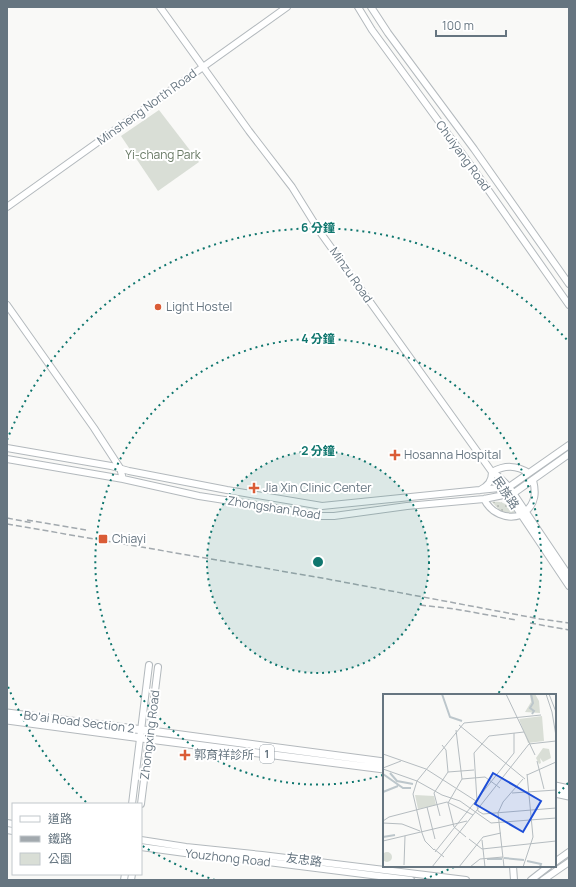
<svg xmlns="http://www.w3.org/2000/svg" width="576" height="887" font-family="Manrope,'Noto Sans TC',sans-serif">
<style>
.grass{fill:url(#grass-dots)}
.park{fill:#d9ded6}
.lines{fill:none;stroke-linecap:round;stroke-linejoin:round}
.secondary-casing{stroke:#b3b9bd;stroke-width:8}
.primary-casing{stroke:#b4b9bd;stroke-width:9}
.secondary{stroke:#fff;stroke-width:6}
.primary{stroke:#fff;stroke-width:7}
.rail{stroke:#a2a9ae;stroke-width:1.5;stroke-dasharray:6 3;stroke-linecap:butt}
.ring{fill:none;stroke:#0f766e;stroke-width:2;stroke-dasharray:2 4}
.poi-dot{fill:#da5c36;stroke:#fff;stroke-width:1.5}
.labels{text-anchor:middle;stroke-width:4;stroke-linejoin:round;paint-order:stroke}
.shield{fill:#fff;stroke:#949ea6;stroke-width:1}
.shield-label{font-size:11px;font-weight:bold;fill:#667580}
.street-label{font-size:12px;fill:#667580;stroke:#fff}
.park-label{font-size:12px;fill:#687964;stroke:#fff}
.poi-label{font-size:12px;fill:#667580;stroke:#fff;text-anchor:start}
.inset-river{fill:none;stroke:#bcc6cb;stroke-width:2}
.inset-road{fill:none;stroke:#b5bcc0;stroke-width:1}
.view{fill:#1d4ed8;fill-opacity:0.15;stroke:#1d4ed8;stroke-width:2}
.inset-edge{fill:none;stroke:#667580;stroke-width:2}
.centre{fill:#0f766e;stroke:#fff;stroke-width:2}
.ring-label{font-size:12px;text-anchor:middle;font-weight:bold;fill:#0f766e;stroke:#fff;stroke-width:4;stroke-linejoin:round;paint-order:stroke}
</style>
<defs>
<pattern id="grass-dots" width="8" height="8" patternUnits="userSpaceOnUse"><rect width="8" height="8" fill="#d9ded6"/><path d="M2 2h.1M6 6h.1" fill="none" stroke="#b4b9b3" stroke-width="1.8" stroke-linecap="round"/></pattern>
</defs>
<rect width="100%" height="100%" fill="#f9f9f7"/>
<path class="grass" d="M 492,502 C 503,501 508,505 515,512 L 509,515 L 500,511 Z"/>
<path class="park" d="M 159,110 L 199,162 L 158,191 L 121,136 Z"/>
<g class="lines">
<defs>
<path id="secondary" d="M 160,7 L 249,131 L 292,187 L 320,232 L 492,472 L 498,476 L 509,487 L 569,576
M 358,7 L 372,30 L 472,167 L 569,305
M 371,7 L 388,33 L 474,149 L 569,284
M 7,207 L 287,7
M 7,305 L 94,428 L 120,468 L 123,479
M 7,448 L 111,466 L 129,471 L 227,490 L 322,506 L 509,487 L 569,445
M 7,459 L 123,479 L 199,496 L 289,510 L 317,516 L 334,516 L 407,506 L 484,499 L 514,493 L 569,454
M 492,472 C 505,465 516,465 529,473
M 480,490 C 488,486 492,481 492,472 L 493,474
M 506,492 L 569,586
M 484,499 C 491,513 506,520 521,515
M 525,512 C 536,503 536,492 533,480
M 132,804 L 149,665
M 141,804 L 158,667
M 7,823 L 13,824
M 7,830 L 13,831
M 141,840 L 186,847 L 262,855 L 466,880
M 141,847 L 185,853 L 260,861 L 411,880
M 555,862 L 569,852
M 513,866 L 514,880
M 124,880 L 125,874
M 131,880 L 132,874
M 531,880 L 549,866
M 543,880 L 569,862"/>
<path id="primary" d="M 7,713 L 159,732 L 384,762
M 7,720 L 149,739 L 384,769
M 555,786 L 569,789
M 555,793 L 569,796"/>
</defs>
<use href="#secondary" class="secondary-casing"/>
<use href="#primary" class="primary-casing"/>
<use href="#secondary" class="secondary"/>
<use href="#primary" class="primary"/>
<path class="rail" d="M 7,518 L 33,523
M 27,520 L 86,530
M 7,524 L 322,578 L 540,619 L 569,623
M 420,605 L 455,609 L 516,620
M 530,623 L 569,630"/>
</g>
<circle cx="318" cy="562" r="111" fill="#0f766e" fill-opacity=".12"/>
<g class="ring">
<circle cx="318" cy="562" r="111"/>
<path d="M383 775A223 223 0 1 1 497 695"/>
<path d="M568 783A334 334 0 0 1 556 796M454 867A334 334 0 0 1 421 880M215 880A334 334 0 0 1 141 845M86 802A334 334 0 0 1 7 684M7 440A334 334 0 0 1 568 341"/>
</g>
<g class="poi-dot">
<circle cx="158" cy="307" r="4"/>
<path d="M393 449h4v4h4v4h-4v4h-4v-4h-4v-4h4z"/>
<path d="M252 482h4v4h4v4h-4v4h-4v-4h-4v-4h4z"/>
<rect x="98" y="534" width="10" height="10" rx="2"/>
<path d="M183 749h4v4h4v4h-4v4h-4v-4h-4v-4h4z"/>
</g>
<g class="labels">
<rect class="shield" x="260" y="745" width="14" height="18" rx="3"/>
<g class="shield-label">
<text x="267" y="758">1</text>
</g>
<g class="street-label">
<text transform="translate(147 107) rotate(-36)" y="4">Minsheng North Road</text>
<text transform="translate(463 156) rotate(54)" y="4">Chuiyang Road</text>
<text transform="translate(351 275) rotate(55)" y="4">Minzu Road</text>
<text transform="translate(506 493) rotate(56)" y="4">民族路</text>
<text transform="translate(274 508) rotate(9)" y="4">Zhongshan Road</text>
<text transform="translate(79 722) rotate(7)" y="4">Bo’ai Road Section 2</text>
<text transform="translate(150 735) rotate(-83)" y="4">Zhongxing Road</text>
<text transform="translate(228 858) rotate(6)" y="4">Youzhong Road</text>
<text transform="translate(304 860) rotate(7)" y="4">友忠路</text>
</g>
<g class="park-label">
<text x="163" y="159">Yi-chang Park</text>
</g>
<g class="poi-label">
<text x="166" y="311">Light Hostel</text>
<text x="404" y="459">Hosanna Hospital</text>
<text x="263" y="492">Jia Xin Clinic Center</text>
<text x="112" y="543">Chiayi</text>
<text x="194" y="759">郭育祥診所</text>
</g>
</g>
<g transform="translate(383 694)">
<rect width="173" height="173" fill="#f9f9f7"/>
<path d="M 147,0 L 152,0 L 156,7 L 157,19 L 142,18 L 148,8 Z" fill="#d9ded6"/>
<path d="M 159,22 L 161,47 L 145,49 L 136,25 ZM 160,54 L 166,55 L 168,64 L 160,68 L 157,64 L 158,69 L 156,70 L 153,64 ZM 32,101 L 51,102 L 53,111 L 35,115 ZM-1 163a5 5 0 1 1 10 0a5 5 0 1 1-10 0Z" fill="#d9ded6"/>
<path class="inset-river" d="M 59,0 L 67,23 L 79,27M 148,0 L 150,9 L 147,14 L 151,17 L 149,20M 7,79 L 14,87 L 30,90M 0,80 L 20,94 L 28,94M 0,98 L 15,92M 0,143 L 12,141M 121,164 L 141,166M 104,165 L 119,165M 144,167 L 158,170 L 157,173"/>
<path class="inset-road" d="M 123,0 L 152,61M 163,0 L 169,18 L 173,42M 166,0 L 173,18M 158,21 L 81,29 L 34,87 L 59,101 L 77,107 L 108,129 L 173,124M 76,31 L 142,85M 73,36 L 79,85 L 65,109 L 71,133 L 83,143M 0,60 L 43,75 L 93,107 L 95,117 L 100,120 L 173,114M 154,67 L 161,95M 0,74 L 18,67M 0,75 L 34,87 L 30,100 L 39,139 L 42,147 L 51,156M 65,78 L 91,76M 144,81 L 173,68M 79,85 L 102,83 L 117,94M 129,99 L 173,96M 94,107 L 91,59 L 106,42 L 141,38M 44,113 L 52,145M 115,119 L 121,173M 115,119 L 120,108 L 140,85M 57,122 L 51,99 L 65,78 L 63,56 L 59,51M 0,127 L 6,123 L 64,108 L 90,121M 0,129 L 19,130 L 37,137M 86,145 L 99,155 L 173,147M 99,146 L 102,173M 0,147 L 84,127M 51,155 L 61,163M 52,158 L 131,59 L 131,39M 21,171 L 22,142M 49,173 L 146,50 L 173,47M 76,173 L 100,143 L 118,139M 87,173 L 97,165 L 120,163M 140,173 L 150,143 L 144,80"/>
<path class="view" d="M 110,79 L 158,107 L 140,138 L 92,110 Z"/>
<rect width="173" height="173" class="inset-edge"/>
</g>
<circle cx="318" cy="562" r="6" class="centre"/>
<g class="ring-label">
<text x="318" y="232">6 分鐘</text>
<text x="318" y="343">4 分鐘</text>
<text x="318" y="455">2 分鐘</text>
</g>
<rect width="576" height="887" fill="none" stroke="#667580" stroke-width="16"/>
<rect x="12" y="803" width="130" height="72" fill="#ffffff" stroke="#c2c8cc"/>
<rect x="20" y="816" width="20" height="6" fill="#ffffff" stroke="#c2c8cc"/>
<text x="48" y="823" font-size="12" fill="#667580">道路</text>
<rect x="20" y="836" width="20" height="6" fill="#a2a9ae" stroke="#c2c8cc"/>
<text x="48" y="843" font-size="12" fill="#667580">鐵路</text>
<rect x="20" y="853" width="20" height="12" fill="#d9ded6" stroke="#c2c8cc"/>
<text x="48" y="863" font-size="12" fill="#667580">公園</text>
<path d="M436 30v6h70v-6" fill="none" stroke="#667580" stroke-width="2"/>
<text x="442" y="30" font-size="12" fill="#667580" stroke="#ffffff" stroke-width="3" paint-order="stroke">100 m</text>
</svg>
